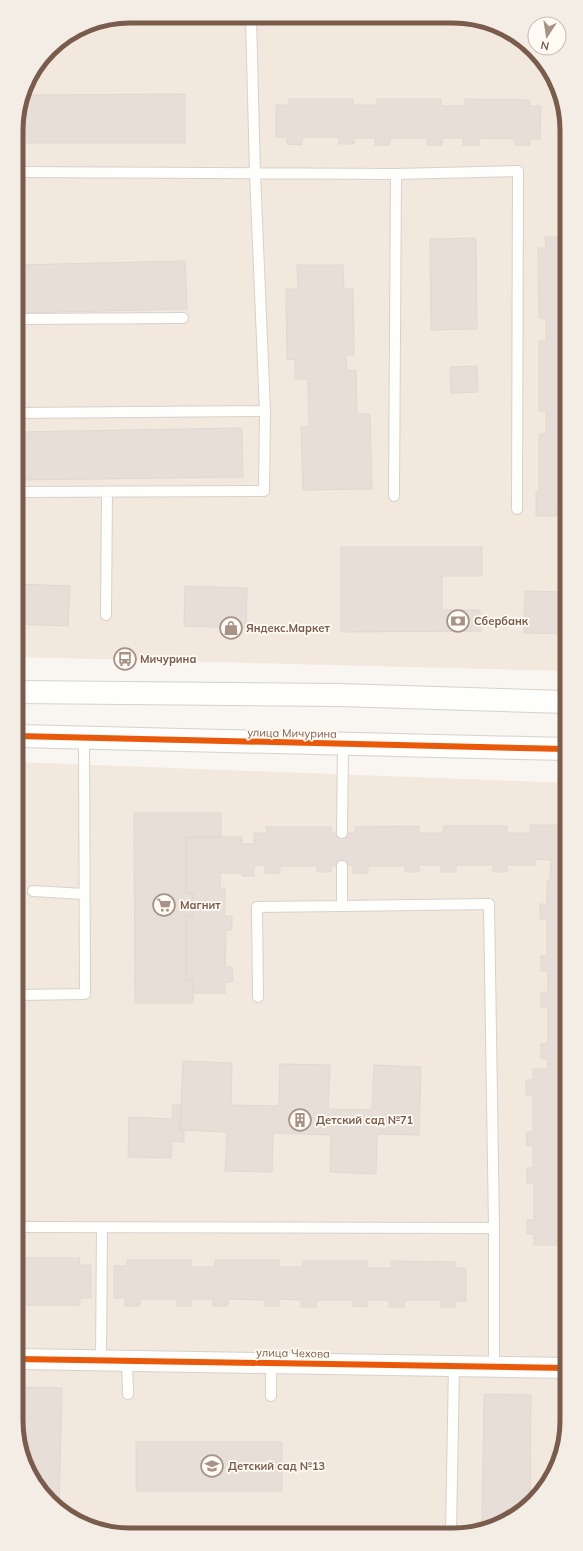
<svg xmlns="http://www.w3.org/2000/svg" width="583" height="1551" font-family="Mulish,sans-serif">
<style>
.residential{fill:#f2e8de}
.building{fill:#e6ded7;stroke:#e2d8d2}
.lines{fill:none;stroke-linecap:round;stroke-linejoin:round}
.service-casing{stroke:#d7d1cb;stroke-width:12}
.minor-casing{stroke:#d7d1cb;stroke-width:22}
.tertiary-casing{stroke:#d7d1cb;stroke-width:24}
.service{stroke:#fefefd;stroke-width:10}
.minor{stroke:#fefefd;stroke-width:20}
.tertiary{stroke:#fefefd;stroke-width:22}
.cycleway-casing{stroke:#fffaf3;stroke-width:8}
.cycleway{stroke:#e8590c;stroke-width:6}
.labels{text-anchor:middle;stroke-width:3.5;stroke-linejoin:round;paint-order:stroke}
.poi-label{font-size:11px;font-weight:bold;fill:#7a5c4d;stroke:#fffaf3;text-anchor:start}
.street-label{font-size:11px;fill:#7a5c4d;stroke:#fffaf3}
.rim{fill:none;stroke:#7a5c4d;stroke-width:5}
</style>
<rect width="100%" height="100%" fill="#f9f5f0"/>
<path class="residential" d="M 130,16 L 475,18 L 534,50 L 565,108 L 566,671 L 17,657 L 16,123 L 28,80 L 55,45 L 87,25 Z
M 17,762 L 566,783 L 567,1428 L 558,1464 L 539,1496 L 510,1520 L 475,1533 L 108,1533 L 50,1502 L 18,1443 Z"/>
<path class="building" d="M 185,94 L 185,143 L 16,143 L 16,123 L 24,95 Z
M 289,99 L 353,99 L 353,105 L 377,105 L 377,99 L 441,99 L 441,106 L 465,106 L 465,99 L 530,100 L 529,106 L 541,106 L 540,139 L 530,139 L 530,145 L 515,145 L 515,139 L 479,138 L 479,145 L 463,145 L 463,138 L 442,138 L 442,145 L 427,145 L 427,138 L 390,138 L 390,145 L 375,145 L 375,138 L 354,138 L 354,144 L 339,144 L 339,137 L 302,137 L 302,145 L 287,144 L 287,137 L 276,137 L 276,105 L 289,105 Z
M 545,237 L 565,237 L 565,508 L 557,508 L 557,516 L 536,516 L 536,492 L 539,492 L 539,434 L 546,434 L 546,411 L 539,411 L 539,341 L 546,341 L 546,318 L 539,318 L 538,248 L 546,248 Z
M 476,238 L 477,329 L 431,330 L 430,239 Z
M 185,261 L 187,309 L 17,313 L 16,265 Z
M 297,265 L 343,265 L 344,289 L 353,289 L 354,355 L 346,355 L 347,370 L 356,370 L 357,414 L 370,414 L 372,489 L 303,490 L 301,427 L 309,427 L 308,379 L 295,379 L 295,360 L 287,359 L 286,289 L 298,289 Z
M 477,366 L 478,392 L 451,393 L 450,367 Z
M 242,428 L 243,477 L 17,480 L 17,432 Z
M 341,547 L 482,547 L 482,576 L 442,576 L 442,610 L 480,610 L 481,631 L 341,632 Z
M 17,584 L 70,586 L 68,626 L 17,624 Z
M 185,586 L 247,588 L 246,628 L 184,626 Z
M 525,591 L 565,592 L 566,634 L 524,633 Z
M 134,813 L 221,813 L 221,837 L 186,837 L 186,893 L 193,893 L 193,916 L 186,916 L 186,980 L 193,980 L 193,1003 L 135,1003 Z
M 530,825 L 566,825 L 566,1245 L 534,1245 L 534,1234 L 527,1234 L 527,1220 L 534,1220 L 534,1183 L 527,1183 L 527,1168 L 533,1168 L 533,1146 L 527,1146 L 526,1132 L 533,1132 L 533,1095 L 526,1095 L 526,1080 L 533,1080 L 533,1069 L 548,1069 L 548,1059 L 541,1058 L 541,1044 L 548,1044 L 548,1007 L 541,1007 L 541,992 L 548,992 L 548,971 L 541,971 L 541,956 L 547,956 L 547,919 L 540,919 L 540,904 L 547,904 L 547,881 L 550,881 L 551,860 L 535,859 L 535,865 L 507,865 L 507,872 L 493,872 L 493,865 L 456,865 L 456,872 L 441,872 L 441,865 L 419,865 L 419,872 L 405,872 L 405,866 L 368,866 L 368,873 L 353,873 L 353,865 L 331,866 L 331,872 L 317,872 L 317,866 L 280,866 L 280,873 L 265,873 L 265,865 L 254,865 L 254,876 L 242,876 L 242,873 L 220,873 L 220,888 L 225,888 L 225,916 L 232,916 L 232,930 L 226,930 L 225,967 L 232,967 L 233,982 L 225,982 L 225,993 L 193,993 L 193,980 L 186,980 L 186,916 L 193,916 L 193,893 L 186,893 L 186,837 L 242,837 L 242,844 L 254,844 L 254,833 L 267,833 L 266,827 L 331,827 L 331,833 L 355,833 L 355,827 L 419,826 L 419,833 L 443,833 L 443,826 L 507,826 L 507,833 L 530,833 Z
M 183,1061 L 232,1063 L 231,1105 L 279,1106 L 280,1064 L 330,1065 L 328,1109 L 372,1110 L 374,1065 L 421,1067 L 419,1135 L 377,1134 L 376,1174 L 330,1172 L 331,1135 L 273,1133 L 272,1172 L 225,1171 L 227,1132 L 180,1130 Z
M 173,1104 L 181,1105 L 180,1130 L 184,1130 L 184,1142 L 172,1141 L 171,1158 L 128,1157 L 129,1117 L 172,1119 Z
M 566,1233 L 567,1316 L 565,1316 Z
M 18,1258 L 80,1258 L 79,1265 L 91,1265 L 91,1298 L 80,1298 L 80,1305 L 18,1305 Z
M 127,1260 L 191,1260 L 191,1267 L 215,1267 L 215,1260 L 279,1260 L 279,1267 L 303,1267 L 303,1261 L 367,1261 L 367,1268 L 391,1268 L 391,1261 L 455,1262 L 455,1268 L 466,1268 L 466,1301 L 456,1301 L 455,1307 L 441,1307 L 441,1300 L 404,1300 L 404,1307 L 389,1307 L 389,1300 L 367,1300 L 367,1307 L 353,1306 L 353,1300 L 316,1300 L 316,1307 L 301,1307 L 301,1300 L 279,1299 L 279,1306 L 265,1306 L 265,1300 L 228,1299 L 228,1306 L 213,1306 L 213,1299 L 191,1299 L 191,1306 L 177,1306 L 177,1299 L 140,1299 L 140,1306 L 125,1306 L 125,1298 L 114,1298 L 114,1266 L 127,1266 Z
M 18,1387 L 62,1388 L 59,1507 L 50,1502 L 18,1443 Z
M 484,1394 L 531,1395 L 530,1503 L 510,1520 L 482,1530 Z
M 136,1442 L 282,1442 L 282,1491 L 136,1491 Z"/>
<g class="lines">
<g class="service-casing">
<path id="service" d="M 16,172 L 396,174 L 518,171 L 517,509
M 17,319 L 183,318
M 17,413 L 265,411
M 17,492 L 264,491 L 265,411 L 255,173 L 251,17
M 394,496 L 396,174
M 106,615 L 107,492
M 342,833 L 343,744
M 342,866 L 342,906 L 489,904 L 494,1228 L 494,1367
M 33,891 L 84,894
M 18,995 L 85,994 L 84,739
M 258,997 L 257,907 L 342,906
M 18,1227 L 494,1228
M 101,1360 L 102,1228
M 127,1360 L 128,1394
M 271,1396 L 271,1363
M 451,1533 L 454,1366"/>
</g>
<g class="minor-casing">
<path id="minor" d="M 18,1359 L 567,1368"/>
</g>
<g class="tertiary-casing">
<path id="tertiary" d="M 17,692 L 339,695 L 566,702
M 17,736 L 566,749"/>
</g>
<use href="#service" class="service"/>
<use href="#minor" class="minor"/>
<use href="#tertiary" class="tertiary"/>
<g class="cycleway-casing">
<path id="cycleway" d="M 17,736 L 566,749
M 18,1359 L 567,1368"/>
</g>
<use href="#cycleway" class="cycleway"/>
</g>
<defs>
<g id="bank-ring" transform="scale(1.15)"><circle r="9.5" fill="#fffaf3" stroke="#a69286" stroke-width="1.5"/><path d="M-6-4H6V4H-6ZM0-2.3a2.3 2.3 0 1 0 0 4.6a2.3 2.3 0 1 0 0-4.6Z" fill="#a69286"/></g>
<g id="shop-ring" transform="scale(1.15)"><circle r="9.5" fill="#fffaf3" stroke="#a69286" stroke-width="1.5"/><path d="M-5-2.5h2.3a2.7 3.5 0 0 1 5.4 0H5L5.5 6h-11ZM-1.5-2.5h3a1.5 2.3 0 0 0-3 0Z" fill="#a69286"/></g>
<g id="bus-ring" transform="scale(1.15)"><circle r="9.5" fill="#fffaf3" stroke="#a69286" stroke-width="1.5"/><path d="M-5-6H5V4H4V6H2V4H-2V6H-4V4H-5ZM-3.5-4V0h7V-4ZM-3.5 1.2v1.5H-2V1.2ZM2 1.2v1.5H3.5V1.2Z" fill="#a69286"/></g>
<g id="supermarket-ring" transform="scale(1.15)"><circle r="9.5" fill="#fffaf3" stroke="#a69286" stroke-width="1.5"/><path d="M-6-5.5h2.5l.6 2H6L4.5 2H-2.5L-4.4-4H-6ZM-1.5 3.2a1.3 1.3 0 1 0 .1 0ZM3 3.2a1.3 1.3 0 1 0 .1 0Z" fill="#a69286"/></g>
<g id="building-ring" transform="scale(1.15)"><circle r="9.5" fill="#fffaf3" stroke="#a69286" stroke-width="1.5"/><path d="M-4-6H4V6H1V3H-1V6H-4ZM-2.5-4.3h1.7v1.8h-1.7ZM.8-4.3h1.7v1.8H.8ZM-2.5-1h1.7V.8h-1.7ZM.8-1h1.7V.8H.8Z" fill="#a69286"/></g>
<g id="school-ring" transform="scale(1.15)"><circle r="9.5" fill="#fffaf3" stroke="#a69286" stroke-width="1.5"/><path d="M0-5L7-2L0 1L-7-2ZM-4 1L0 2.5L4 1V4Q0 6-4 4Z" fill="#a69286"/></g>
</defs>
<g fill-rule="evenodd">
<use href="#bank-ring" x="458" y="621"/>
<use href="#shop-ring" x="231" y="628"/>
<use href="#bus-ring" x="125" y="659"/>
<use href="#supermarket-ring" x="164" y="905"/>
<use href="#building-ring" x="300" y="1120"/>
<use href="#school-ring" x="212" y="1466"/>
</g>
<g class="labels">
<g class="poi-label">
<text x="474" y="625">Сбербанк</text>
<text x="246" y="632">Яндекс.Маркет</text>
<text x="140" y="663">Мичурина</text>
<text x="180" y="909">Магнит</text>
<text x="316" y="1124">Детский сад №71</text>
<text x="228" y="1470">Детский сад №13</text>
</g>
<g class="street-label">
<text transform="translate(292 733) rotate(1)" y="4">улица Мичурина</text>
<text transform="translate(293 1353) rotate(1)" y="4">улица Чехова</text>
</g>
</g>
<path d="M0 0H583V1551H0ZM130 23H453A107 107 0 0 1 560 130V1421A107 107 0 0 1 453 1528H130A107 107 0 0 1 23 1421V130A107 107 0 0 1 130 23Z" fill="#f4ede6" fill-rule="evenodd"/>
<path class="rim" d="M130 23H453A107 107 0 0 1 560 130V1421A107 107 0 0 1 453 1528H130A107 107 0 0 1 23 1421V130A107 107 0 0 1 130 23Z"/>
<g transform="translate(547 36) rotate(192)"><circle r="19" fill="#fffaf3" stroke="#cabbb1"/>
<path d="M0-3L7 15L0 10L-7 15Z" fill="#a69286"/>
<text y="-6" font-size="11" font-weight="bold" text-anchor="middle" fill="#7a5c4d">N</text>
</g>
</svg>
